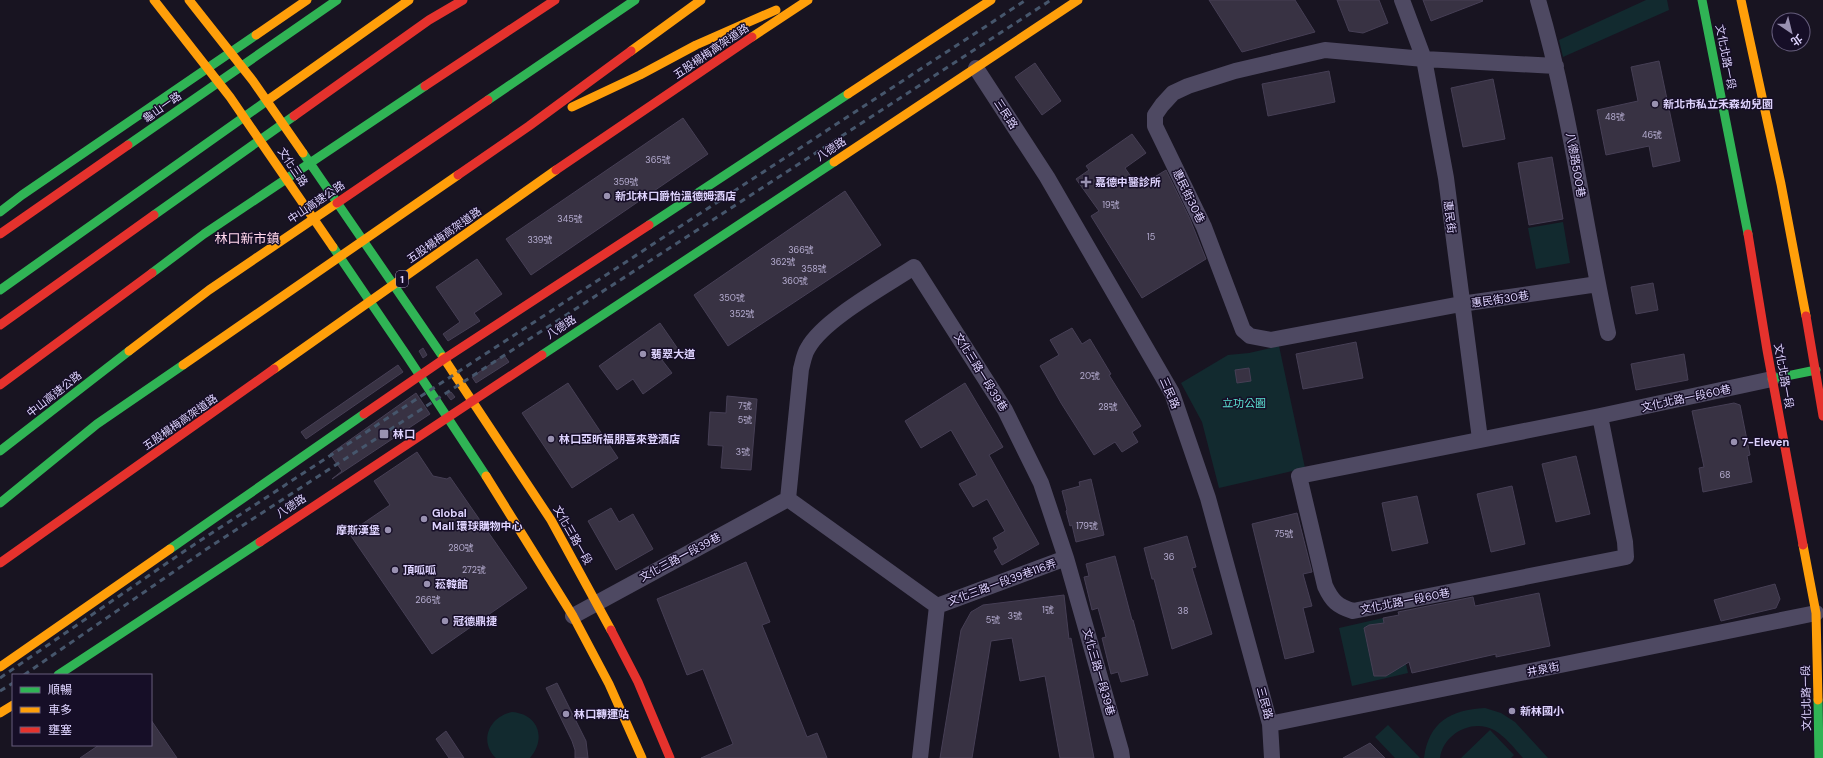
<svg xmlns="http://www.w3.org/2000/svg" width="1823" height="758" font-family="'DM Sans','Noto Sans TC',sans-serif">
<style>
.green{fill:#122a2f}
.building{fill:#383243;stroke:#463f55}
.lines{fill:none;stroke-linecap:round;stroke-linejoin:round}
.street{stroke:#4e4962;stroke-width:16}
.fast{stroke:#30b455;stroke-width:9}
.slow{stroke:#ff9f0a;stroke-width:9}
.jam{stroke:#e5322d;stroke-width:9}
.rail{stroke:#46566c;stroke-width:3;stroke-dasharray:6 5;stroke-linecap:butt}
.poi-dot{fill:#9991b1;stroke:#160e27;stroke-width:1.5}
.labels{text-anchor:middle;stroke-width:3;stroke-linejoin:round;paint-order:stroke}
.number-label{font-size:9px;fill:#b5acd0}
.shield{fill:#160e27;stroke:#a399be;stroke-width:1}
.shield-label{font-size:10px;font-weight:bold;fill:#dfd4ff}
.street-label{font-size:11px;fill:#dfd4ff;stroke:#160e27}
.poi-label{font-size:11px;font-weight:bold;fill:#dfd4ff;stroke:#160e27;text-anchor:start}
.park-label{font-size:11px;fill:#5ce3d4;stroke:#160e27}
.quarter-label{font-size:13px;fill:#ffd6ea;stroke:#160e27}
</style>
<rect width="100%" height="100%" fill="#181421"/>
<path class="green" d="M 1646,0 L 1667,0 L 1669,10 L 1563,57 L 1559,40 Z
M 1563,222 L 1570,263 L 1536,269 L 1528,228 Z
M 1279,346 L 1305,468 L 1219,488 L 1202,422 L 1181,383 L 1228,355 L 1249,353 Z
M 1383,618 L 1385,628 L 1400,638 L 1408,673 L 1352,686 L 1339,628 Z
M 1485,708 L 1501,713 L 1515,722 L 1548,758 L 1523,758 C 1514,748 1506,737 1494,730 C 1472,718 1443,734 1440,758 L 1424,758 C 1429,722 1450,710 1485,708 Z
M 512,712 C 538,714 547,738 530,758 L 496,758 C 478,741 490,716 512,712 Z
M 1388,725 L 1420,758 L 1395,758 L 1375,737 Z
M 1490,730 L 1514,755 L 1511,758 L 1461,758 Z"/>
<path class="building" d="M 1209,0 L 1295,0 L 1315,32 L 1242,52 Z
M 1337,0 L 1379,0 L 1388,23 L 1363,33 L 1349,31 Z
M 1423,0 L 1482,0 L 1483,1 L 1431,21 Z
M 1659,61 L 1680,161 L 1653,167 L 1649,146 L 1606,155 L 1597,110 L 1638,101 L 1631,67 Z
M 1035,63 L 1061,101 L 1042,115 L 1015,77 Z
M 1329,71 L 1335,102 L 1268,116 L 1262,84 Z
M 1493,79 L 1505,139 L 1463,147 L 1451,88 Z
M 683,118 L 708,154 L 531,275 L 506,239 Z
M 1132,134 L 1146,153 L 1125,168 L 1138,187 L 1166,170 L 1190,219 L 1206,259 L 1142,298 L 1091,216 L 1099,211 L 1076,179 L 1089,170 L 1086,166 Z
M 1552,157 L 1563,219 L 1529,225 L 1518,163 Z
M 845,191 L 881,245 L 728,346 L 694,295 Z
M 477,259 L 502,294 L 474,313 L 480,321 L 448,341 L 443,334 L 460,322 L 436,287 Z
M 1653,283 L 1658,310 L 1636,314 L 1631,287 Z
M 660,323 L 678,349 L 662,360 L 672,373 L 643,394 L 633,379 L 617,390 L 599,366 Z
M 1072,328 L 1082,344 L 1090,339 L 1111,374 L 1109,375 L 1141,426 L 1132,432 L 1138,442 L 1122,452 L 1115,442 L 1094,455 L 1061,403 L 1040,366 L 1059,355 L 1050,340 Z
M 1356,342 L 1363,378 L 1303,389 L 1296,354 Z
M 423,348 L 427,355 L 423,358 L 419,351 Z
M 1684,354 L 1688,380 L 1636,390 L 1631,364 Z
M 504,355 L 509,362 L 476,383 L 472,377 Z
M 398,365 L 403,372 L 306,439 L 301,432 Z
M 1249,368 L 1251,381 L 1237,383 L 1235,370 Z
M 568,383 L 618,458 L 572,488 L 522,413 Z
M 965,383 L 1003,447 L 989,455 L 1039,544 L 1002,565 L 994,551 L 998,548 L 993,538 L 1005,531 L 987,499 L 973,507 L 959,484 L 977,475 L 951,430 L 921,448 L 905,421 Z
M 451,392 L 455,397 L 451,400 L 447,395 Z
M 416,393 L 430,414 L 332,479 L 342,471 L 330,454 Z
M 727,396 L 757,399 L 751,470 L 721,468 L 723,446 L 708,445 L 710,412 L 726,413 Z
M 1734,403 L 1740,405 L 1750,455 L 1747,456 L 1752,482 L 1703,492 L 1699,468 L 1704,467 L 1692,411 Z
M 417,452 L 433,476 L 447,479 L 450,477 L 527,588 L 432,654 L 349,533 L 390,505 L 374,481 Z
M 1576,456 L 1590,514 L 1556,522 L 1542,464 Z
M 1091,479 L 1104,535 L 1076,542 L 1072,525 L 1070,526 L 1066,511 L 1067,510 L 1062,491 L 1080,486 L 1079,482 Z
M 1512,486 L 1525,544 L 1491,552 L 1477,494 Z
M 1417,496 L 1428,543 L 1392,551 L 1382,503 Z
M 611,508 L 619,522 L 633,514 L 653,549 L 616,570 L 588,521 Z
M 1297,513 L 1312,572 L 1303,574 L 1312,606 L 1303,608 L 1314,652 L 1285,659 L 1252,524 Z
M 1187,536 L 1196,567 L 1192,568 L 1212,634 L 1172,649 L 1154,579 L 1152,579 L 1144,548 Z
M 1115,556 L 1132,620 L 1133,620 L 1148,675 L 1121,682 L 1118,672 L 1111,674 L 1102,638 L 1106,637 L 1098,608 L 1092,610 L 1084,577 L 1089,576 L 1086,564 Z
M 746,562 L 770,622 L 762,625 L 807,737 L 817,733 L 827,758 L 701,758 L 733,744 L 703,669 L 687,675 L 657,599 Z
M 1775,584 L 1780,599 L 1776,608 L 1721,621 L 1714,600 Z
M 1539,593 L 1550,646 L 1496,657 L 1496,654 L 1412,673 L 1409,662 L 1386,676 L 1374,676 L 1364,628 L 1369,625 L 1384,623 L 1383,618 L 1399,615 L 1398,612 L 1473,597 L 1475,606 Z
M 1064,595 L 1069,639 L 1071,638 L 1094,758 L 1060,758 L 1045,676 L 1020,681 L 1012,638 L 991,641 L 972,758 L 940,758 L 961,630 L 971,612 L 983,605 Z
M 557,683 L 586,741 L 588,758 L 575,758 L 575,750 L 572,741 L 546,688 Z
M 151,720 L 177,758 L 80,758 L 99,745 L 151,745 Z
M 446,731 L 464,758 L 449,758 L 436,739 Z
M 1370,743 L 1385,758 L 1343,758 Z"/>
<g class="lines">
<path class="street" d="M 1402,0 L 1424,59 L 1446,178 L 1480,439
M 1538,0 C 1570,109 1584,222 1608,333
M 1556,66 L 1424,59 L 1325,50 L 1235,71 L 1188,86 L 1173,93 L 1162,105 L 1155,115 L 1155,126 L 1204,227 L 1243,330 L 1250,336 L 1271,340 L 1461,304 L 1598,284
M 976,68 L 1047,177 L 1172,393 L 1208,498 L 1270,724 L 1272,758
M 1600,416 L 1625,542 L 1626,557 L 1353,611 C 1337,606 1332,601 1325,586 L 1299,476 L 1600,416 L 1772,379
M 937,606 L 1066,558
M 573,616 L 788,499
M 1270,724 L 1816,613
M 920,758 L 937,606 L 788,499 L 801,369 C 803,362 804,354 808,348 C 823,320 885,286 914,267 L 1005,410 L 1041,483 L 1066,558 L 1121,751 L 1122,758"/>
<path class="fast" d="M 1702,0 L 1748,234
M 488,100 L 635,0
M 128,145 L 337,0
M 303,153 L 443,357
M 0,212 L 22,195 L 256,35
M 154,215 L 294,116
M 649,225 L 848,94
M 333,247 L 405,353 L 486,476
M 152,273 L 204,234 L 425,86
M 0,290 L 268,100
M 542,355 L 834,162
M 1772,379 L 1816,370
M 0,451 L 129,351
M 0,503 L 97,424 L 183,365
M 170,549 L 364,414
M 58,675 L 260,542
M 1818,700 L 1819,758"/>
<path class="slow" d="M 154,0 L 230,97 L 333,247
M 189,0 L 253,81 L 303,153
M 1741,0 L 1781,184 L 1806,316
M 256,35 L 307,0
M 752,37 L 808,0
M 631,51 L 701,0
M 848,94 L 991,0
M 268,100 L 409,0
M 572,107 L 640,75 L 696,45 L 776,10
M 834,162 L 1078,0
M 129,351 L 209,290 L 337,203
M 443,357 L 551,520 L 611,630
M 183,365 L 458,175
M 274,369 L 556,170
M 486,476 L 573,616 L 609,684 L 642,758
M 1803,545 L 1816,613 L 1818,700
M 0,667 L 170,549
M 0,713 L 13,705"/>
<path class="jam" d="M 425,86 L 555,0
M 294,116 L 429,20 L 463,0
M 556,170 L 752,37
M 458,175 L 529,126 L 631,51
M 337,203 L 488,100
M 0,234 L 128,145
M 1748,234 L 1767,350 L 1803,545
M 1806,316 L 1823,416
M 0,325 L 154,215
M 0,385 L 152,273
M 364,414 L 444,359 L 649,225
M 260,542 L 542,355
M 0,563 L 274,369
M 611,630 L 638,682 L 670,758"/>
<path class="rail" d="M 24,675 L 211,546 L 1051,0
M 0,678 L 186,550 L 1026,0
M 0,691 L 13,683"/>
</g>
<g class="poi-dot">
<circle cx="1655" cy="104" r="4"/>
<path d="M1084 176h4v4h4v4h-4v4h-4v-4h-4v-4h4z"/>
<circle cx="607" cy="196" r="4"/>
<circle cx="643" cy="354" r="4"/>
<rect x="379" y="429" width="10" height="10" rx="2"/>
<circle cx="551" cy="439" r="4"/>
<circle cx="1734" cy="442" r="4"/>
<circle cx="424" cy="519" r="4"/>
<circle cx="388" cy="530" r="4"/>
<circle cx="395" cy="570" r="4"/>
<circle cx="427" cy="584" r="4"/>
<circle cx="445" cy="621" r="4"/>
<circle cx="1512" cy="711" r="4"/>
<circle cx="566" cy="714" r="4"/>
</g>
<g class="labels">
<g class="number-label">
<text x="1615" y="120">48號</text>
<text x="1652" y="138">46號</text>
<text x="658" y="163">365號</text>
<text x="626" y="185">359號</text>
<text x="1111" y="208">19號</text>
<text x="570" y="222">345號</text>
<text x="1151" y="240">15</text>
<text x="540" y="243">339號</text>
<text x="801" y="253">366號</text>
<text x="783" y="265">362號</text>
<text x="814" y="272">358號</text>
<text x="795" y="284">360號</text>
<text x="732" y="301">350號</text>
<text x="742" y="317">352號</text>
<text x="1090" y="379">20號</text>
<text x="745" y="409">7號</text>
<text x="1108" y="410">28號</text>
<text x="745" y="423">5號</text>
<text x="743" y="455">3號</text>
<text x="1725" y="478">68</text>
<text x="1087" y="529">179號</text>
<text x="1284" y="537">75號</text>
<text x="461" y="551">280號</text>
<text x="1169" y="560">36</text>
<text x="474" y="573">272號</text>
<text x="428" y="603">266號</text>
<text x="1048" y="613">1號</text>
<text x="1183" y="614">38</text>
<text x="1015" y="619">3號</text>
<text x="993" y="623">5號</text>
</g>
<rect class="shield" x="396" y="271" width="12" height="16" rx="3"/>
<g class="shield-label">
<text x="402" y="283">1</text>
</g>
<g class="street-label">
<text transform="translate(711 51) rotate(-34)" y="4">五股楊梅高架道路</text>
<text transform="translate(1726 57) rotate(79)" y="4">文化北路一段</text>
<text transform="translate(162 107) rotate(-35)" y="4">龜山一路</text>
<text transform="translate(1006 114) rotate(57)" y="4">三民路</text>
<text transform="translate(831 149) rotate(-33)" y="4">八德路</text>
<text transform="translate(1576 165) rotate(80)" y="4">八德路500巷</text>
<text transform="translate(293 167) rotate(56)" y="4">文化三路</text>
<text transform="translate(1189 196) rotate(64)" y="4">惠民街30巷</text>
<text transform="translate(316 202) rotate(-34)" y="4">中山高速公路</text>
<text transform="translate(1450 217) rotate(83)" y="4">惠民街</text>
<text transform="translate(444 235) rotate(-35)" y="4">五股楊梅高架道路</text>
<text transform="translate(1500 299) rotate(-8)" y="4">惠民街30巷</text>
<text transform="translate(561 327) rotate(-33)" y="4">八德路</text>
<text transform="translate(981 372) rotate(58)" y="4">文化三路一段39巷</text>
<text transform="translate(1784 376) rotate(80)" y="4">文化北路一段</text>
<text transform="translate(1170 393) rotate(66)" y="4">三民路</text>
<text transform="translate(54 394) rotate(-38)" y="4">中山高速公路</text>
<text transform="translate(1686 398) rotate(-12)" y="4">文化北路一段60巷</text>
<text transform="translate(180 422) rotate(-35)" y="4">五股楊梅高架道路</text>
<text transform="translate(291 506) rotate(-33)" y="4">八德路</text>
<text transform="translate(573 535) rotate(60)" y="4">文化三路一段</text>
<text transform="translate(680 557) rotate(-28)" y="4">文化三路一段39巷</text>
<text transform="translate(1002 582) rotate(-20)" y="4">文化三路一段39巷116弄</text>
<text transform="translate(1405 601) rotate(-11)" y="4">文化北路一段60巷</text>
<text transform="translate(1543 669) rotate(-11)" y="4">井泉街</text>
<text transform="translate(1099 672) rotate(74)" y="4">文化三路一段39巷</text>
<text transform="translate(1806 698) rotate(-91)" y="4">文化北路一段</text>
<text transform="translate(1265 703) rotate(75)" y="4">三民路</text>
</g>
<g class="poi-label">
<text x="1663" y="108">新北市私立禾森幼兒園</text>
<text x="1095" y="186">嘉德中醫診所</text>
<text x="615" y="200">新北林口爵怡溫德姆酒店</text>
<text x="651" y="358">翡翠大道</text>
<text x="393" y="438">林口</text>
<text x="559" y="443">林口亞昕福朋喜來登酒店</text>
<text x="1742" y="446">7-Eleven</text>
<text x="432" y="517">Global<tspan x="432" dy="13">Mall 環球購物中心</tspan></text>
<text x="380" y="534" text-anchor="end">摩斯漢堡</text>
<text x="403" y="574">頂呱呱</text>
<text x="435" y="588">菘韓館</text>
<text x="453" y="625">冠德鼎捷</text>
<text x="1520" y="715">新林國小</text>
<text x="574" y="718">林口轉運站</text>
</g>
<g class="park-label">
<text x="1244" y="407">立功公園</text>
</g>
<g class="quarter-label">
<text x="247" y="243">林口新市鎮</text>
</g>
</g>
<rect x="12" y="674" width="140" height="72" fill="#160e27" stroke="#665d7d"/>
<rect x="20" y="687" width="20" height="6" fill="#30b455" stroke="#665d7d"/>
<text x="48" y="694" font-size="12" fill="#dfd4ff">順暢</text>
<rect x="20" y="707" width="20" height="6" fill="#ff9f0a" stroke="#665d7d"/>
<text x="48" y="714" font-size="12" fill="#dfd4ff">車多</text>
<rect x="20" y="727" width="20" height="6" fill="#e5322d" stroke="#665d7d"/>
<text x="48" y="734" font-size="12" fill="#dfd4ff">壅塞</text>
<g transform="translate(1791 32) rotate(145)"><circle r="19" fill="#160e27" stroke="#665d7d"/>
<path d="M0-3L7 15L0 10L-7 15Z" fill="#9991b1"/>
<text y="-6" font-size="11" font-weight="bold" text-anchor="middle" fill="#dfd4ff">北</text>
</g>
</svg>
